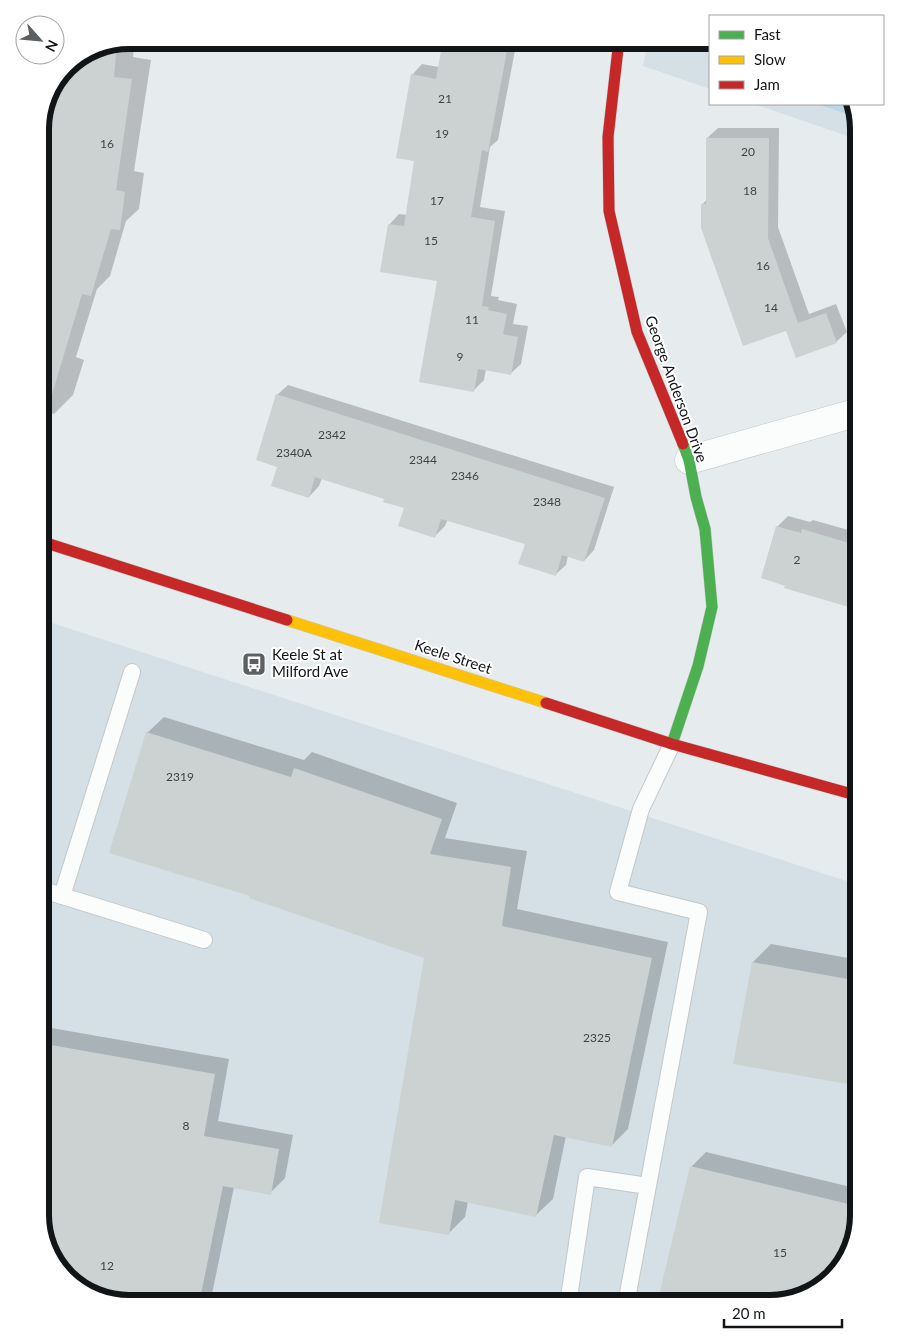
<svg xmlns="http://www.w3.org/2000/svg" width="899" height="1344" font-family="Lato,sans-serif">
<style>
.built{fill:#d4e0e5}
.green{fill:#b8d6e3}
.shadow{fill:#0003}
.building{fill:#ccd1d2}
.lines{fill:none;stroke-linecap:round;stroke-linejoin:round}
.lane-casing{stroke:#c3c7c8;stroke-width:18}
.street-casing{stroke:#c3c7c8;stroke-width:29}
.fast-casing{stroke:#c3c7c8;stroke-width:12}
.slow-casing{stroke:#c3c7c8;stroke-width:12}
.jam-casing{stroke:#c3c7c8;stroke-width:12}
.lane{stroke:#fbfcfc;stroke-width:16}
.street{stroke:#fbfcfc;stroke-width:28}
.fast{stroke:#4caf50;stroke-width:11}
.slow{stroke:#ffc107;stroke-width:11}
.jam{stroke:#c62828;stroke-width:11}
.labels{text-anchor:middle;stroke-width:4;stroke-linejoin:round;paint-order:stroke}
.number-label{font-size:12px;fill:#404446}
.street-label{font-size:15px;fill:#121517;stroke:#fff}
.poi-label{font-size:15px;fill:#121517;stroke:#fff;text-anchor:start}
.rim{fill:none;stroke:#121517;stroke-width:6}
</style>
<rect width="100%" height="100%" fill="#e6ecee"/>
<path class="built" d="M 648,40 L 710,40 L 710,89 L 643,66 Z
M 754,104 L 852,104 L 859,129 L 859,140 Z
M 40,619 L 859,885 L 859,1215 L 847,1260 L 814,1292 L 770,1304 L 123,1304 L 80,1289 L 52,1259 L 40,1215 Z"/>
<path class="green" d="M 817,104 L 852,104 L 856,117 Z"/>
<path class="shadow" d="M 129,40 L 135,40 L 133,57 L 151,60 L 134,171 L 144,173 L 139,209 L 126,221 L 110,276 L 97,289 L 76,357 L 84,360 L 73,395 L 54,414 L 40,410 L 40,213 L 58,83 L 66,66 L 95,47 Z
M 444,40 L 517,40 L 498,140 L 490,147 L 480,207 L 505,211 L 491,296 L 499,297 L 498,300 L 517,304 L 513,324 L 528,326 L 521,364 L 510,374 L 486,369 L 484,380 L 474,390 L 438,280 L 389,225 L 399,214 L 407,215 L 416,160 L 412,75 L 422,64 L 439,67 Z
M 718,128 L 779,128 L 778,227 L 809,314 L 836,304 L 847,332 L 836,342 L 787,329 L 702,205 L 707,199 L 707,138 Z
M 288,385 L 614,487 L 594,550 L 584,561 L 568,556 L 566,565 L 555,575 L 527,543 L 448,519 L 445,526 L 435,536 L 405,508 L 385,498 L 322,478 L 319,486 L 309,497 L 279,466 L 277,395 Z
M 788,516 L 810,522 L 813,520 L 859,533 L 859,608 L 786,585 L 777,527 Z
M 164,717 L 304,760 L 312,752 L 457,803 L 445,838 L 527,851 L 517,909 L 668,942 L 628,1129 L 611,1146 L 566,1136 L 553,1199 L 536,1215 L 468,1201 L 465,1217 L 448,1234 L 426,957 L 147,733 Z
M 771,944 L 859,960 L 859,1085 L 753,962 Z
M 40,1026 L 229,1059 L 218,1121 L 293,1135 L 285,1178 L 270,1193 L 234,1187 L 210,1304 L 123,1304 L 80,1289 L 52,1259 L 40,1215 Z
M 706,1152 L 859,1189 L 859,1215 L 847,1260 L 814,1292 L 770,1304 L 658,1304 L 691,1167 Z"/>
<path class="building" d="M 443,40 L 509,40 L 488,152 L 482,150 L 471,217 L 495,221 L 482,306 L 489,307 L 488,310 L 507,314 L 503,334 L 518,337 L 511,375 L 478,369 L 474,392 L 419,382 L 437,281 L 380,272 L 388,224 L 404,226 L 414,161 L 396,158 L 411,74 L 436,79 Z
M 117,42 L 114,77 L 132,79 L 116,190 L 125,192 L 120,230 L 111,229 L 91,296 L 82,294 L 48,408 L 40,406 L 40,206 L 57,86 L 66,66 L 95,47 Z
M 706,138 L 769,138 L 768,238 L 798,323 L 826,313 L 837,343 L 796,358 L 786,331 L 743,346 L 701,228 L 701,204 L 706,204 Z
M 276,394 L 605,498 L 584,562 L 562,555 L 556,576 L 518,564 L 525,544 L 441,519 L 435,538 L 398,526 L 404,508 L 383,502 L 384,499 L 315,477 L 309,498 L 271,486 L 277,467 L 256,460 Z
M 776,526 L 801,533 L 802,529 L 859,546 L 859,610 L 784,588 L 785,586 L 761,578 Z
M 146,732 L 291,777 L 294,768 L 442,819 L 430,854 L 511,867 L 502,926 L 652,958 L 612,1147 L 554,1135 L 536,1217 L 455,1200 L 449,1235 L 379,1223 L 424,958 L 249,898 L 250,896 L 109,853 Z
M 752,962 L 859,981 L 859,1086 L 733,1064 Z
M 40,1043 L 215,1074 L 204,1136 L 279,1149 L 271,1195 L 223,1186 L 199,1304 L 123,1304 L 80,1289 L 52,1259 L 40,1215 Z
M 690,1166 L 857,1206 L 844,1263 L 814,1292 L 770,1304 L 657,1304 Z"/>
<g class="lines">
<g class="lane-casing">
<path id="lane" d="M 40,889 L 204,940
M 62,896 L 132,672
M 568,1304 L 587,1177 L 648,1186
M 626,1304 L 699,912 L 618,892 L 641,809 L 672,744"/>
</g>
<g class="street-casing">
<path id="street" d="M 689,460 L 859,412"/>
</g>
<g class="fast-casing">
<path id="fast" d="M 672,744 L 698,666 L 712,607 L 705,529 L 696,497 L 689,460 L 683,444"/>
</g>
<g class="slow-casing">
<path id="slow" d="M 287,620 L 546,703"/>
</g>
<g class="jam-casing">
<path id="jam" d="M 619,40 L 608,137 L 609,211 L 637,332 L 683,444
M 40,541 L 287,620
M 546,703 L 672,744 L 859,796"/>
</g>
<use href="#lane" class="lane"/>
<use href="#street" class="street"/>
<use href="#fast" class="fast"/>
<use href="#slow" class="slow"/>
<use href="#jam" class="jam"/>
</g>
<defs>
<g id="bus-square" transform="scale(1.25)"><rect x="-9" y="-9" width="18" height="18" rx="4" fill="#5c6062" stroke="#fff"/><path d="M-5-6H5V4H4V6H2V4H-2V6H-4V4H-5ZM-3.5-4V0h7V-4ZM-3.5 1.2v1.5H-2V1.2ZM2 1.2v1.5H3.5V1.2Z" fill="#fff"/></g>
</defs>
<g fill-rule="evenodd">
<use href="#bus-square" x="254" y="664"/>
</g>
<g class="labels">
<g class="number-label">
<text x="445" y="103">21</text>
<text x="442" y="138">19</text>
<text x="107" y="148">16</text>
<text x="748" y="156">20</text>
<text x="750" y="195">18</text>
<text x="437" y="205">17</text>
<text x="431" y="245">15</text>
<text x="763" y="270">16</text>
<text x="771" y="312">14</text>
<text x="472" y="324">11</text>
<text x="460" y="361">9</text>
<text x="332" y="439">2342</text>
<text x="294" y="457">2340A</text>
<text x="423" y="464">2344</text>
<text x="465" y="480">2346</text>
<text x="547" y="506">2348</text>
<text x="797" y="564">2</text>
<text x="180" y="781">2319</text>
<text x="597" y="1042">2325</text>
<text x="186" y="1130">8</text>
<text x="780" y="1257">15</text>
<text x="107" y="1270">12</text>
</g>
<g class="street-label">
<text transform="translate(676 389) rotate(70)" y="5">George Anderson Drive</text>
<text transform="translate(453 657) rotate(18)" y="5">Keele Street</text>
</g>
<g class="poi-label">
<text x="272" y="660">Keele St at<tspan x="272" dy="17">Milford Ave</tspan></text>
</g>
</g>
<path d="M0 0H899V1344H0ZM129 49H770A80 80 0 0 1 850 129V1215A80 80 0 0 1 770 1295H129A80 80 0 0 1 49 1215V129A80 80 0 0 1 129 49Z" fill="#fff" fill-rule="evenodd"/>
<path class="rim" d="M129 49H770A80 80 0 0 1 850 129V1215A80 80 0 0 1 770 1295H129A80 80 0 0 1 49 1215V129A80 80 0 0 1 129 49Z"/>
<rect x="709" y="15" width="175" height="90" fill="#ffffff" stroke="#a0a1a2"/>
<rect x="719" y="31" width="25" height="8" fill="#4caf50" stroke="#a0a1a2"/>
<text x="754" y="40" font-size="15" fill="#121517">Fast</text>
<rect x="719" y="56" width="25" height="8" fill="#ffc107" stroke="#a0a1a2"/>
<text x="754" y="65" font-size="15" fill="#121517">Slow</text>
<rect x="719" y="81" width="25" height="8" fill="#c62828" stroke="#a0a1a2"/>
<text x="754" y="90" font-size="15" fill="#121517">Jam</text>
<g transform="translate(40 40) rotate(117)"><circle r="24" fill="#ffffff" stroke="#a0a1a2"/>
<path d="M0-4L9 19L0 12L-9 19Z" fill="#5c6062"/>
<text y="-8" font-size="14" font-weight="bold" text-anchor="middle" fill="#121517">N</text>
</g>
<path d="M724 1319v8h118v-8" fill="none" stroke="#121517" stroke-width="2.5"/>
<text x="732" y="1319" font-size="15" fill="#121517" stroke="#ffffff" stroke-width="4" paint-order="stroke">20 m</text>
</svg>
